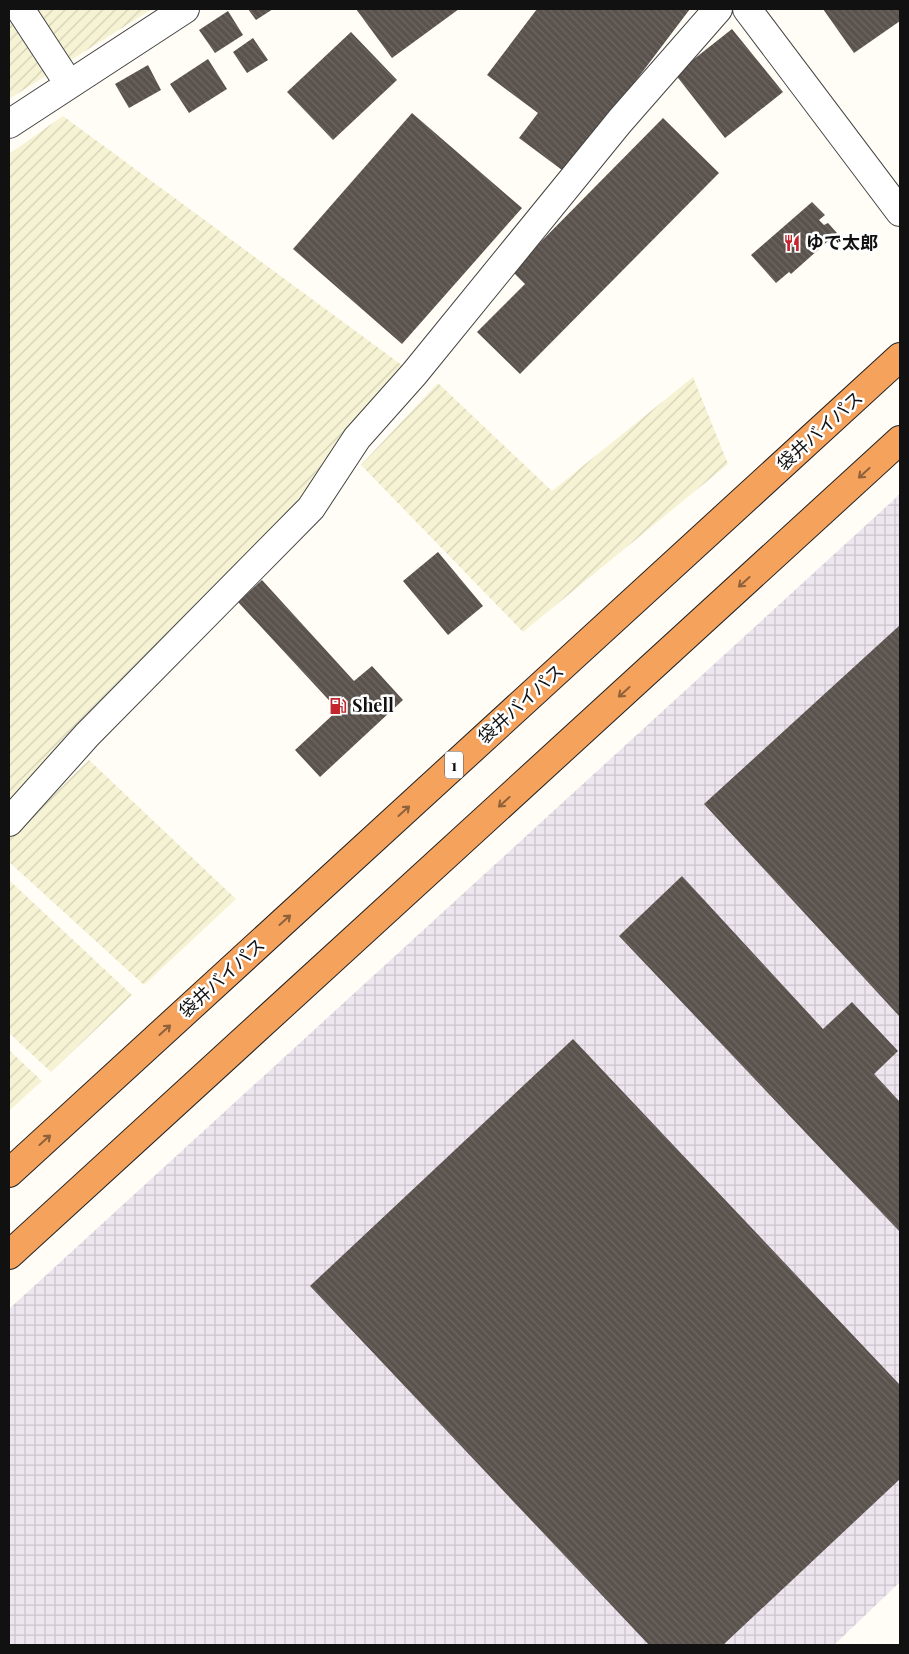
<svg xmlns="http://www.w3.org/2000/svg" width="909" height="1654" font-family="'Playfair Display','Noto Sans JP',serif">
<style>
.industrial{fill:url(#industrial-grid)}
.farmland{fill:url(#farmland-furrows)}
.building{fill:url(#building-back-hatch)}
.lines{fill:none;stroke-linecap:round;stroke-linejoin:round}
.minor-casing{stroke:#444;stroke-width:30}
.highway-casing{stroke:#222;stroke-width:30}
.minor{stroke:#fff;stroke-width:28}
.highway{stroke:#f5a25d;stroke-width:28}
.oneway{stroke:#8e613b}
.labels{text-anchor:middle;stroke-width:5;stroke-linejoin:round;paint-order:stroke}
.shield{fill:#fff;stroke:#585858;stroke-width:1}
.shield-label{font-size:16px;font-weight:bold;fill:#111}
.poi-label{font-size:18px;font-weight:bold;fill:#111;stroke:#fff;text-anchor:start}
.street-label{font-size:18px;fill:#111;stroke:#fff}
</style>
<defs>
<pattern id="industrial-grid" width="8" height="8" patternUnits="userSpaceOnUse" patternTransform="scale(1.25)"><rect width="8" height="8" fill="#eee6ef"/><path d="M0 4h8M4 0v8" fill="none" stroke="#cbc4cc"/></pattern>
<pattern id="farmland-furrows" width="10" height="10" patternUnits="userSpaceOnUse" patternTransform="scale(1.25)"><rect width="10" height="10" fill="#f6f3d4"/><path d="M-1 1l2-2M0 10L10 0M9 11l2-2" fill="none" stroke="#d2cfb5"/></pattern>
<pattern id="building-back-hatch" width="6" height="6" patternUnits="userSpaceOnUse" patternTransform="scale(1.25)"><rect width="6" height="6" fill="#5a524d"/><path d="M-1 5l2 2M0 0l6 6M5-1l2 2" fill="none" stroke="#6d6662"/></pattern>
</defs>
<rect width="100%" height="100%" fill="#fffdf5"/>
<path class="industrial" d="M 900,494 L 900,1582 L 834,1645 L 9,1645 L 9,1309 Z"/>
<path class="farmland" d="M 9,9 L 152,9 L 9,99 Z
M 63,116 L 414,374 L 9,826 L 9,154 Z
M 693,377 L 728,464 L 523,632 L 361,465 L 438,383 L 552,491 Z
M 89,760 L 236,899 L 144,985 L 9,862 L 9,838 Z
M 9,880 L 132,995 L 51,1072 L 9,1033 Z
M 9,1050 L 42,1081 L 9,1111 Z"/>
<path class="building" d="M 248,9 L 273,9 L 256,20 Z
M 356,9 L 459,9 L 392,58 Z
M 537,9 L 690,9 L 566,173 L 519,138 L 538,113 L 487,75 Z
M 823,9 L 900,9 L 900,21 L 854,53 Z
M 228,11 L 243,35 L 215,53 L 199,30 Z
M 732,29 L 783,92 L 725,138 L 675,74 Z
M 351,32 L 397,80 L 333,140 L 287,92 Z
M 253,38 L 268,60 L 247,73 L 233,52 Z
M 208,59 L 227,89 L 189,113 L 170,84 Z
M 148,65 L 161,90 L 129,108 L 115,84 Z
M 412,113 L 522,208 L 402,344 L 293,249 Z
M 663,118 L 719,173 L 520,374 L 477,332 L 525,284 L 512,271 Z
M 812,202 L 825,215 L 819,220 L 824,225 L 828,223 L 837,233 L 791,274 L 789,272 L 776,283 L 751,255 Z
M 438,552 L 483,606 L 448,635 L 403,581 Z
M 262,580 L 354,681 L 372,666 L 403,700 L 320,777 L 295,750 L 338,710 L 238,602 Z
M 900,625 L 900,1017 L 704,804 Z
M 682,876 L 823,1029 L 852,1002 L 898,1051 L 874,1074 L 900,1102 L 900,1232 L 619,936 Z
M 573,1039 L 900,1385 L 900,1479 L 723,1645 L 649,1645 L 310,1286 Z"/>
<g class="lines">
<g class="minor-casing">
<path id="minor" d="M 20,9 L 69,84
M 747,9 L 900,212
M 9,124 L 185,9
M 9,822 L 87,735 L 311,508 L 357,438 L 414,374 L 620,121 L 718,9"/>
</g>
<g class="highway-casing">
<path id="highway" d="M 9,1173 L 900,357
M 9,1255 L 900,440"/>
</g>
<use href="#minor" class="minor"/>
<use href="#highway" class="highway"/>
</g>
<defs><path id="oneway-shaft" d="M-6 0H5M1.5-3L5.5 0L1.5 3" fill="none" stroke-width="1.6" stroke-linecap="round" stroke-linejoin="round" transform="scale(1.25)"/></defs>
<g class="oneway">
<use href="#oneway-shaft" transform="translate(864 473) rotate(138)"/>
<use href="#oneway-shaft" transform="translate(744 582) rotate(138)"/>
<use href="#oneway-shaft" transform="translate(624 692) rotate(138)"/>
<use href="#oneway-shaft" transform="translate(504 802) rotate(138)"/>
<use href="#oneway-shaft" transform="translate(404 811) rotate(-42)"/>
<use href="#oneway-shaft" transform="translate(285 920) rotate(-42)"/>
<use href="#oneway-shaft" transform="translate(165 1030) rotate(-42)"/>
<use href="#oneway-shaft" transform="translate(45 1140) rotate(-42)"/>
</g>
<defs>
<g id="restaurant-bare" transform="scale(1.35)"><path d="M-5-6h1v4h1v-4h1v4h1v-4h1v5L-1.5 .5V6h-2V.5L-5-1ZM5-6V6H3V1.5H1.5Q1.5-4 5-6Z" fill="#c4262e" stroke="#fff" stroke-width="2.5" paint-order="stroke"/></g>
<g id="fuel-bare" transform="scale(1.35)"><path d="M-5.5-6h7V0h2V4h1.3V-2.5L3-4.5l.8-.8L6-3V5H2.5V1h-1V6h-7ZM-4.2-4.7v3.2H.2V-4.7Z" fill="#c4262e" stroke="#fff" stroke-width="2.5" paint-order="stroke"/></g>
</defs>
<g fill-rule="evenodd">
<use href="#restaurant-bare" x="792" y="243"/>
<use href="#fuel-bare" x="338" y="706"/>
</g>
<g class="labels">
<rect class="shield" x="445" y="751.5" width="18" height="27" rx="4"/>
<g class="shield-label">
<text x="454" y="771">1</text>
</g>
<g class="poi-label">
<text x="806" y="249">ゆで太郎</text>
<text x="352" y="712">Shell</text>
</g>
<g class="street-label">
<text transform="translate(820 431) rotate(-42)" y="6">袋井バイパス</text>
<text transform="translate(521 704) rotate(-42)" y="6">袋井バイパス</text>
<text transform="translate(222 978) rotate(-42)" y="6">袋井バイパス</text>
</g>
</g>
<rect width="909" height="1654" fill="none" stroke="#111111" stroke-width="20"/>
</svg>
